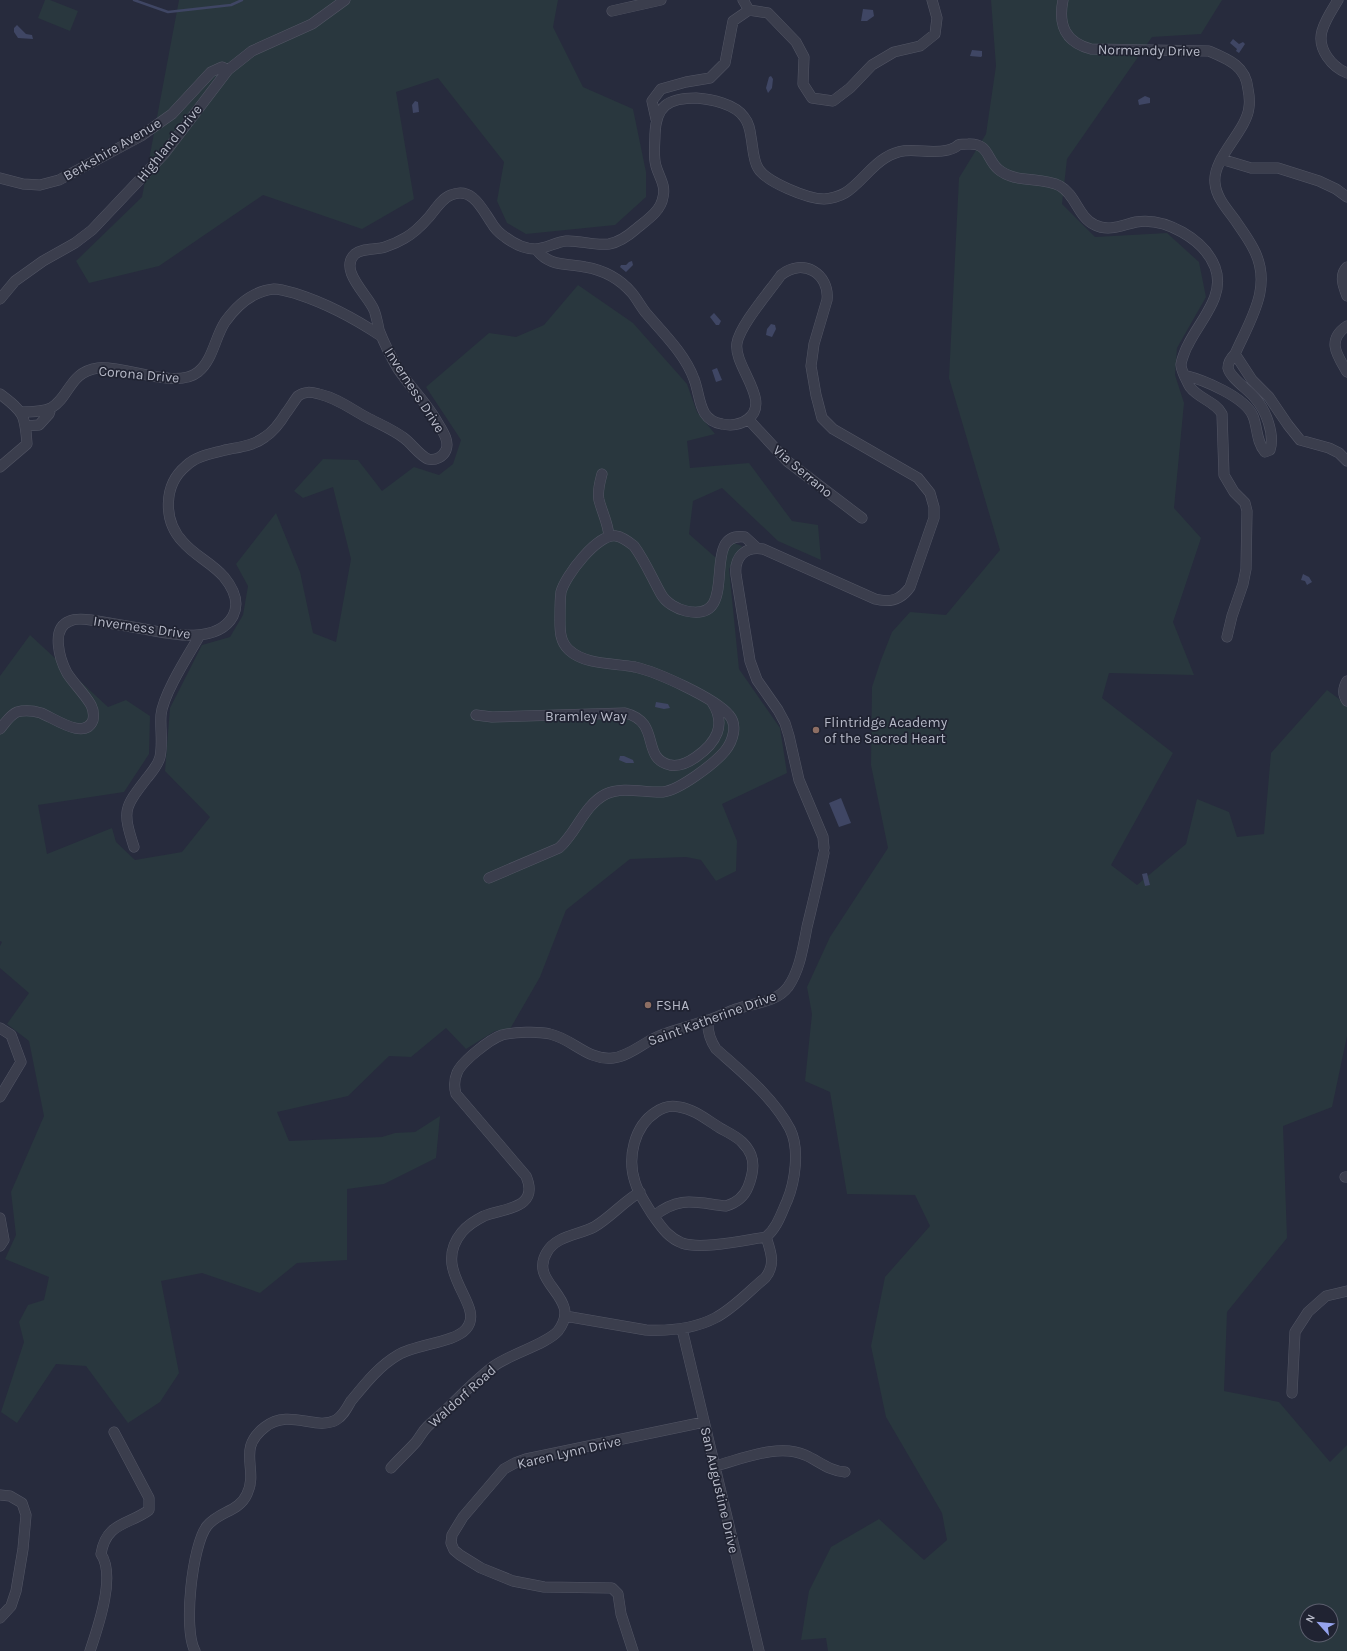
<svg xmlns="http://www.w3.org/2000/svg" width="1347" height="1651" font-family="Karla,sans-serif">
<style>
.green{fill:#29373e;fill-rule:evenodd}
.water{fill:#3f4664}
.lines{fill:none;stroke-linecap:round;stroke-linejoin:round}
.stream{stroke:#3f4664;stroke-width:2.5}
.minor-casing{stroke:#535665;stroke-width:11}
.minor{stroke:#3b3e4d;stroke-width:10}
.education-dot{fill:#8d6e63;stroke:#202332;stroke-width:1.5}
.labels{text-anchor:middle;stroke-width:3.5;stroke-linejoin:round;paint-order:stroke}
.street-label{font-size:14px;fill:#b7bac8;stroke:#202332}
.poi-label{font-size:14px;fill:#b7bac8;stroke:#202332;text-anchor:start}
</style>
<rect width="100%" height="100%" fill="#272b3d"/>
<path class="green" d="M 45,0 L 50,0 L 78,11 L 70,31 L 38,18 Z
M 179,0 L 558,0 L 553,27 L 583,87 L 633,109 L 646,172 L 646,197 L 615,225 L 526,234 L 507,223 L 497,201 L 504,162 L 438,78 L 396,92 L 414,199 L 362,229 L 263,195 L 159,266 L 89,283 L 76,261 L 142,197 Z
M 991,0 L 1222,0 L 1201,34 L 1152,37 L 1067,159 L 1062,204 L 1095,237 L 1167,233 L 1199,262 L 1206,297 L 1177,348 L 1175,375 L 1184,403 L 1174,508 L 1201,538 L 1173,622 L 1194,675 L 1109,673 L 1102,698 L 1173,753 L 1111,865 L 1137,885 L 1186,844 L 1197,799 L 1229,812 L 1237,837 L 1264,834 L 1271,753 L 1327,690 L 1347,705 L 1347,1036 L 1332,1107 L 1283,1126 L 1287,1238 L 1227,1312 L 1224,1391 L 1279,1402 L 1330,1462 L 1347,1445 L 1347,1651 L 828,1651 L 826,1638 L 801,1640 L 809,1591 L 831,1547 L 879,1519 L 924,1560 L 947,1540 L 942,1513 L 886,1417 L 871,1346 L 885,1277 L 930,1226 L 915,1195 L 847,1194 L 830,1092 L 805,1081 L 812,1014 L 807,987 L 830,937 L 888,848 L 871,765 L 872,687 L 881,660 L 892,632 L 910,612 L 946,615 L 1000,550 L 949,378 L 959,178 L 986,134 L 996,66 ZM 1307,1611 L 1331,1611 L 1331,1635 L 1307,1635 Z
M 578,285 L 633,323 L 687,384 L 697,412 L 715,434 L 687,441 L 690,468 L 749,463 L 792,521 L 818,525 L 821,560 L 778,541 L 722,488 L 693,501 L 689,534 L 715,557 L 734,543 L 742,546 L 729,569 L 739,669 L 780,728 L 787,773 L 722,804 L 737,841 L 736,871 L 716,881 L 701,860 L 686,857 L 630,859 L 566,910 L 540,977 L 510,1029 L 495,1031 L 466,1049 L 446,1028 L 411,1057 L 389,1056 L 348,1096 L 277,1112 L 289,1141 L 382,1137 L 395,1133 L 415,1132 L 440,1116 L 436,1158 L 384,1184 L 347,1189 L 347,1260 L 297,1263 L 260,1293 L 202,1273 L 161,1281 L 179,1373 L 160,1402 L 128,1423 L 86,1366 L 56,1364 L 17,1423 L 1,1412 L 24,1342 L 19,1322 L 28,1305 L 44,1300 L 49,1277 L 5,1259 L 16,1235 L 11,1192 L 44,1116 L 29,1041 L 7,1024 L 29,993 L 0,968 L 0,946 L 2,942 L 0,941 L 0,676 L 30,635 L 108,707 L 126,700 L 150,716 L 149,754 L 124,792 L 38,805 L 47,854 L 112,828 L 116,842 L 135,860 L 182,852 L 210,817 L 165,771 L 170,708 L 202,645 L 230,637 L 243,615 L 248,586 L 236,564 L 276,513 L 300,572 L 313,633 L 336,642 L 351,559 L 333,487 L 303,498 L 294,491 L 323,459 L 358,460 L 382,491 L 414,467 L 439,475 L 453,464 L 461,440 L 426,387 L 489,333 L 516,337 L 544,325 Z"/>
<path class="water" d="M 863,9 L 873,10 L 874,16 L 867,21 L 861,21 Z
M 17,25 L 26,34 L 32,35 L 33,39 L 18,38 L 14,32 L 14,28 Z
M 1233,39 L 1239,44 L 1243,42 L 1245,44 L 1239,53 L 1236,51 L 1237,49 L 1230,43 Z
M 972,50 L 982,51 L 982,56 L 981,57 L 970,56 Z
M 771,76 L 773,79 L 772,88 L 768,93 L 766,88 L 769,77 Z
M 1145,96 L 1150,98 L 1150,103 L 1139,105 L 1138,100 Z
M 415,101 L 418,102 L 419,112 L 413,113 L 412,105 Z
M 632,261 L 633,265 L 626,272 L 620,267 L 621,265 L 626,265 L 629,262 Z
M 714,313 L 721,321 L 719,325 L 716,325 L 710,317 Z
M 771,324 L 775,325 L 776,329 L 772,337 L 766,335 L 767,329 Z
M 717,368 L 722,380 L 716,382 L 712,370 Z
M 1303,574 L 1309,577 L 1312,582 L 1307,585 L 1305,581 L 1301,580 Z
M 656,702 L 668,704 L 670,708 L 664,709 L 655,707 Z
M 620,756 L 624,756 L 633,760 L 634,763 L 626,763 L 619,760 Z
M 841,798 L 851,823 L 839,827 L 829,803 Z
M 1147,873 L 1150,885 L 1145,886 L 1142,874 Z"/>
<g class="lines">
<path class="stream" d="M 134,0 L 168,12 L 231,5 L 242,0"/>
<g class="minor-casing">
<path id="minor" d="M 743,0 L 749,10
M 1063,0 C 1058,25 1065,42 1091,49 L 1209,51 C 1228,59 1246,66 1248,89 C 1249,94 1250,101 1249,107 C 1247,131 1212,158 1215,183 C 1216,197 1227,209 1235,220 C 1241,229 1248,238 1253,248 C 1274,286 1250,320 1235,354
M 1338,0 C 1332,10 1325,20 1322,31 C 1317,49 1332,67 1347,73
M 612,11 L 661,0
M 656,119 L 652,101 L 661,89 L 686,82 L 710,78 L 725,63 L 733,21 L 749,10 L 768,13 L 796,42 L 804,57 L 803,84 L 812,98 L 833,101 L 850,88 L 872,65 L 894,52 L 920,46 L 935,34 L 937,18 L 932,0
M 1221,159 L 1251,168 L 1278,168 L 1319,181 L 1336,189 L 1347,197
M 0,178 L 23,184 L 40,185 L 59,180 L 141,136 L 172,114 L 211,72 L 222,67 L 228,70
M 536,249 C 549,267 566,263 585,267 C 603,270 620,279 632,293 C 637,299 641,307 646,313 C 663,333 685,354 694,379 C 701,397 698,420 722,424 C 731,426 740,425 748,419 C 772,401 733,366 737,343 C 740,325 770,291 781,275 C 803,257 830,274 827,300 L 814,344 L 811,366 L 816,395 L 822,418 L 833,429 L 918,478 L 930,493 L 934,507 L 934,518 L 910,587 C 901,600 890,603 875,599 L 763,549 C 745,546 734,557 736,575 L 750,661 L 757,680 L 778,710 L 785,723 L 789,736 L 799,780 L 823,837 L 824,848
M 1347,267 C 1339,275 1343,286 1347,296
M 0,299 L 15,281 L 43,261 L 75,243 L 92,230 L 164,154 L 228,70 L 252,51 L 312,24 L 345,0
M 1347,326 C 1326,340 1337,355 1347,372
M 1184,375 C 1186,379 1188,384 1190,387 C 1199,399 1215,401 1222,414 L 1224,475 L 1234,492 L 1245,503 L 1247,511 L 1246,569 L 1243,584 L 1232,616 L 1227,637
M 0,394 C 24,412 25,415 27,444 L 0,467
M 21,412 C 31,412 43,412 51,408 C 70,397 69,372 98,368 C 125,365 176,390 198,372 C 213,360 215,337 225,322 C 237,305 253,291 274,289 C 281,289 290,292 297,294 C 328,304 354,318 381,336
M 748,419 L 787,461 L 862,518
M 26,426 L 39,425 L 49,414 L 51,408
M 602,474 C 600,482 597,491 599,500 C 602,512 608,523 609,536
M 1347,681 C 1343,688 1342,694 1347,701
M 476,715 L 492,717 L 625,713 C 662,722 640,758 670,765 C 680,767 689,762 696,757 C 716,743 727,725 712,702
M 0,729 C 5,723 10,715 17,712 C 25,710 34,711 41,713 C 54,718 85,741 93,720 C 94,715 93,709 91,705 C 84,693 74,684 67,673 C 60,660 50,628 70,621 C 76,618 84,619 91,620 C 108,623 126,626 144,629 C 169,634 217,645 233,616 C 240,602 233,588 224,577 C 212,563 195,556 183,542 C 163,521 163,485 186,466 C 196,456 211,454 225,450 C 239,447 253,446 265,437 C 274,431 280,423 286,413 C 288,411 296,398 298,396 C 305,391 311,392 319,394 C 337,398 351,409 366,417 C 379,424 392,429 404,438 C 411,443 420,456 428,459 C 435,461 443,457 446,450 C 450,440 441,429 436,420 C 426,402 410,387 398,369 C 391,357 384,343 379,330 C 379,329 375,311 374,310 C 368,295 338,270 355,254 C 362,248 376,250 385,247 C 391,245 400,241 405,238 C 414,233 422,225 429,217 C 435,210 442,198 451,195 C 472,186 482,209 491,222 C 495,229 499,233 505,237 C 513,243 525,249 535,249 C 545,249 556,242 566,241 C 580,240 594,246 609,244 C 620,242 628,236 636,229 C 647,220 661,211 663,197 C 666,185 659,177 656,166 C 653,156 655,144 655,134 C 656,106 668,98 696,98 C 711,99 735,104 744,117 C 749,123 750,130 751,137 C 753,147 753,160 758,168 C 766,182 808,199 824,199 C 830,199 840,196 845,193 C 860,184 870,167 885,158 C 909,143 925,156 948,150 C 963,146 952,144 968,144 C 989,143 986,158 998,169 C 1015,184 1041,176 1060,186 C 1076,195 1078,217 1095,225 C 1109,232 1122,225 1136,222 C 1165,217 1204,239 1215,267 C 1226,296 1200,320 1188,345 C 1186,348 1181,361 1181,365 C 1181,369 1183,372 1184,375 C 1204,380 1245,397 1253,416 C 1258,429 1256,441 1265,452 L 1270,450 C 1275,435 1266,410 1255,398 C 1249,390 1230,378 1228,368 C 1228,362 1231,358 1235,354 L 1252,380 L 1269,397 L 1288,425 L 1300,440 L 1329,448 L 1339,453 L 1347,461
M 134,847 C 122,810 124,808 147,778 C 152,772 158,765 160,757 C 163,744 160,728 161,715 C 163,694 189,654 200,635
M 489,878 L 559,848 C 577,832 584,805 606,794 C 623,786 645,793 663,792 C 680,790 715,763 725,751 C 733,741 738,725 729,715 C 715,698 657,672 635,667 C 614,663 585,665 569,650 C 559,641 560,628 560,616 C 560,608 560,599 561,592 C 565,576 598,533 616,536 C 623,537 629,542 634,546 C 645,561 652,578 661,594 C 666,603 677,609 686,611 C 744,624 697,530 745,537 L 757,548
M 0,1028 L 11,1035 L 21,1062 L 0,1097
M 1345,1177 L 1347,1177
M 654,1216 C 680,1195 696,1203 726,1206 C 736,1203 744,1197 748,1187 C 752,1177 755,1165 751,1155 C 749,1150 746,1146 742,1142 C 736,1136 727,1132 720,1128 C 707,1120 694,1109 679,1107 C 671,1105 663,1107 656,1112 C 634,1126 627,1158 635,1182 C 638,1193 646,1204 652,1214 C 661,1226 667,1237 682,1243 C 701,1250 745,1240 766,1237
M 0,1218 L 4,1240 L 0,1246
M 565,1316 L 646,1330 C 669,1331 694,1329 715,1318 C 733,1309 749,1291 765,1278 C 776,1265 771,1252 766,1237 C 777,1228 781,1214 787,1201 C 795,1182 800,1149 790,1129 C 773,1097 743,1073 716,1049 C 710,1040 707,1032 708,1020
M 682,1329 L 759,1651
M 1292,1393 L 1295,1332 L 1308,1312 L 1326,1296 L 1347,1291
M 715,1466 C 742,1459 779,1443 805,1455 C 819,1461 829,1471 845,1472
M 391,1468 C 399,1459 408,1451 416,1442 C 420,1437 422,1432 427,1427 C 434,1420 442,1414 449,1407 C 464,1392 478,1378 494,1366 C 510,1354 547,1344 558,1331 C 584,1297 527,1284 547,1252 C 556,1236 578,1235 594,1227 C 611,1217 623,1202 640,1192
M 0,1495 L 10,1496 L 22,1503 L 26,1515 L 23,1549 L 16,1591 L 11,1606 L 0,1618
M 90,1651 C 98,1627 116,1576 101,1554 C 106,1522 129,1525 149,1510 L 149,1498 L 114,1432
M 195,1651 C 183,1630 192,1545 207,1526 C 219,1511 239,1512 247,1494 C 259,1469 236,1449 265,1427 C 289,1408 316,1431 336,1420 C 343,1416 347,1408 351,1401 C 365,1384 379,1366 398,1355 C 416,1344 454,1343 466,1329 C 487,1305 429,1272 462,1232 C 468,1225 476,1220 484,1216 C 504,1208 540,1209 526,1176 L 456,1094 C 454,1087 454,1080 457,1073 C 461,1062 490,1039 502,1035 C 514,1032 538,1031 550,1034 C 573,1039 588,1061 613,1058 C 630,1056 644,1042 659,1036 C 673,1030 688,1027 702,1022 C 714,1019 725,1013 736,1009 C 753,1003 776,1003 788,987 C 800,970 803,947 807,927 C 813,902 819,878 824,853
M 633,1651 L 621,1614 L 618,1594 L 612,1588 L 544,1587 L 513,1581 L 481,1568 L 460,1555 L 454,1550 L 451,1543 L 452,1535 L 463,1517 L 504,1469 L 515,1463 L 526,1459 L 704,1422"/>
</g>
<use href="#minor" class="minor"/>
</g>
<g class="education-dot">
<circle cx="816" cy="730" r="4"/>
<circle cx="648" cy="1005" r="4"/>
</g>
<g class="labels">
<g class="street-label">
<text transform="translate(1149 50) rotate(1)" y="5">Normandy Drive</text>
<text transform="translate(169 143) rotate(-51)" y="5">Highland Drive</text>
<text transform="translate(112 149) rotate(-30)" y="5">Berkshire Avenue</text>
<text transform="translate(139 374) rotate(5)" y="5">Corona Drive</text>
<text transform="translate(415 390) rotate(57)" y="5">Inverness Drive</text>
<text transform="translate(803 471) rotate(40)" y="5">Via Serrano</text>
<text transform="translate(142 627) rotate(8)" y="5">Inverness Drive</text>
<text x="586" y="721">Bramley Way</text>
<text transform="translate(712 1018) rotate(-20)" y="5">Saint Katherine Drive</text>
<text transform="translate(462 1396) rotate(-42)" y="5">Waldorf Road</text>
<text transform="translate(569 1452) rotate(-13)" y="5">Karen Lynn Drive</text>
<text transform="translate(720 1490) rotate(77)" y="5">San Augustine Drive</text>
</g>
<g class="poi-label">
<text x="824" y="727">Flintridge Academy<tspan x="824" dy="16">of the Sacred Heart</tspan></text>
<text x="656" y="1010">FSHA</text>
</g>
</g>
<g transform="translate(1319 1623) rotate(297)"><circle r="19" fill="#202332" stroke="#5c5f6e"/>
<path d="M0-3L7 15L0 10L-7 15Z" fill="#96a4ee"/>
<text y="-6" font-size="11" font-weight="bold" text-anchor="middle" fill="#b7bac8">N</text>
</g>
</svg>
